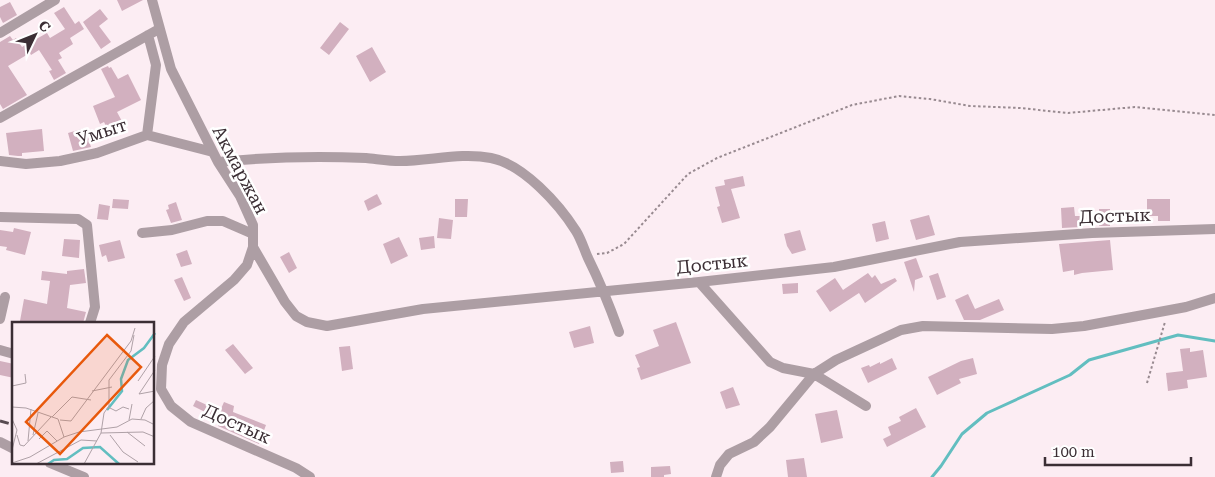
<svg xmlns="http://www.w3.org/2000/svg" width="1215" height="477" font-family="'Roboto Serif',serif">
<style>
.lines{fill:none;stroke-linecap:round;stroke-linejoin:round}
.stream{stroke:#62bec0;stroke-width:3}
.building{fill:#d2b0bf}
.path{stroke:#988a90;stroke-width:2;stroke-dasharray:2.5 2.5;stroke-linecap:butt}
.minor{stroke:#ad9ea4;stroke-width:10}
.rail{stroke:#584b51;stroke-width:3;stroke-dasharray:9 9;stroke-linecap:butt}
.labels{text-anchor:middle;stroke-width:5;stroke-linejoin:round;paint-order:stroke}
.street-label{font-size:18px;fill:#3b2e34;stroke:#fff}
.inset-river{fill:none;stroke:#62bec0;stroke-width:2.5}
.inset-road{fill:none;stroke:#afa1a7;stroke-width:1}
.view{fill:#e8590c;fill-opacity:0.15;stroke:#e8590c;stroke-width:2.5}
.inset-edge{fill:none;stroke:#3b2e34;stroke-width:2.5}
</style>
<rect width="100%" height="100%" fill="#fcedf3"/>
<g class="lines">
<path class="stream" d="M 932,477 L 941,466 L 962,434 L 987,413 L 1070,375 L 1089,360 L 1178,335 L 1215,341"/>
</g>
<path class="building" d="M 117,0 L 143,0 L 122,11 Z
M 10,2 L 17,15 L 3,23 L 0,17 L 0,7 Z
M 64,7 L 75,24 L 79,21 L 84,29 L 70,38 L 73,44 L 59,53 L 62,58 L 58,60 L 66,73 L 54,80 L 49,71 L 52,70 L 39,50 L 31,55 L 30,53 L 8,66 L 27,95 L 3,109 L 0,104 L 0,42 L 10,36 L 13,40 L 16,38 L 22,47 L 47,33 L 50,38 L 65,29 L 54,13 Z
M 100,9 L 108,19 L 99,26 L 111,42 L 101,49 L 83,22 Z
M 340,22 L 349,29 L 329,55 L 320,48 Z
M 372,47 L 386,72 L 370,82 L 356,56 Z
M 108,66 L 109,68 L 111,67 L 118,79 L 128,74 L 141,100 L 117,112 L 124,125 L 109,132 L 104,122 L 100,124 L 93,106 L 115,97 L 101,69 Z
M 85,128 L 91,147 L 73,151 L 68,133 Z
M 42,129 L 44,151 L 22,153 L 22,156 L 18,156 L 9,155 L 6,133 Z
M 743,176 L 745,186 L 731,189 L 740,218 L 722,223 L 717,207 L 720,206 L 715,187 L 725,185 L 724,180 Z
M 377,194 L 382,204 L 368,211 L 364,201 Z
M 113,199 L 129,200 L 128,209 L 112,208 Z
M 455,199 L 468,199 L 467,217 L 455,217 Z
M 1147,199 L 1170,199 L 1170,221 L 1158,221 L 1158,216 L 1147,216 Z
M 176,202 L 182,220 L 171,223 L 166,210 L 169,209 L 168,205 Z
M 99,204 L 110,206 L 108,220 L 97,219 Z
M 1074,207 L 1075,216 L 1080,216 L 1081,227 L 1062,228 L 1061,208 Z
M 1099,209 L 1110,209 L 1110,226 L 1099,226 Z
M 929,215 L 935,235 L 916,240 L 910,220 Z
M 439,218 L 453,220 L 451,239 L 437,238 Z
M 885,221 L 889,239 L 876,242 L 872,224 Z
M 14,228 L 31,232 L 25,255 L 6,250 L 7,247 L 0,246 L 0,230 L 13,232 Z
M 800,230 L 806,250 L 792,254 L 787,246 L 784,234 Z
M 434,236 L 435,248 L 421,250 L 419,238 Z
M 399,237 L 408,256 L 391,264 L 383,244 Z
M 64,239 L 80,240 L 79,258 L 62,256 Z
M 120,240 L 125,258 L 108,262 L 106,255 L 102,257 L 99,245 Z
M 1110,240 L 1113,270 L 1082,273 L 1074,275 L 1074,270 L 1063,272 L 1059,244 Z
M 187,250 L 192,264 L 181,267 L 176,254 Z
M 289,252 L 297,268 L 289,273 L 280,257 Z
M 916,258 L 923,277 L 915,280 L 914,292 L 904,262 Z
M 84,269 L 86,283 L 70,285 L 67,308 L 86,312 L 83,323 L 32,323 L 20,321 L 24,299 L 47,304 L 50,281 L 41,280 L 42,271 L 67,274 L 67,271 Z
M 868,273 L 872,278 L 875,275 L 881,284 L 895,278 L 897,281 L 865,303 L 859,293 L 830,312 L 816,291 L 835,278 L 843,290 Z
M 938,273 L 946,297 L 937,300 L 929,276 Z
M 182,277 L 191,298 L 184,301 L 174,280 Z
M 798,283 L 798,293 L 783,294 L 782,284 Z
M 968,294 L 975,309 L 999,299 L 1004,310 L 980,320 L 964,320 L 955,300 Z
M 676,322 L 691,363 L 641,380 L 637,368 L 640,367 L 635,355 L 659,346 L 653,330 Z
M 590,326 L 594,343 L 574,348 L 569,332 Z
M 233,344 L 253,368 L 245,374 L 225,350 Z
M 350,346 L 353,369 L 342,371 L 339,347 Z
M 1190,348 L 1190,352 L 1203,350 L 1207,377 L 1187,380 L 1188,388 L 1168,391 L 1166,373 L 1183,371 L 1180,349 Z
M 892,358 L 897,369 L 868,383 L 861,368 L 869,365 L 870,367 L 880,362 L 880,364 Z
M 973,358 L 977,374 L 959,379 L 961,383 L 937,395 L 928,377 L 961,361 Z
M 0,361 L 14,364 L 14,378 L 0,375 Z
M 733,387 L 740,405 L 726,409 L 720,392 Z
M 196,400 L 220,411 L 224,402 L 234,406 L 233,412 L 266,425 L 259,444 L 218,426 L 221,420 L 193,406 Z
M 916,408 L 926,427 L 887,447 L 883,439 L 891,435 L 888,427 L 901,421 L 899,417 Z
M 837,410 L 843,438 L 821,443 L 815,414 Z
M 804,458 L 807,477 L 788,477 L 786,460 Z
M 623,461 L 624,472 L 611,473 L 610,462 Z
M 670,466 L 671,474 L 664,475 L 664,477 L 651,477 L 651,467 Z"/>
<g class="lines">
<path class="path" d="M 597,254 L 607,253 L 624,244 L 688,174 L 717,158 L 852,105 L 899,96 L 930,99 L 970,106 L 1020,108 L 1068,113 L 1135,107 L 1215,115
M 1147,383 L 1165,322"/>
<path class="minor" d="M 152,0 L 171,69 L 218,162 L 240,196 L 253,225 L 253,247 L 247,265 L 234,280 L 184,322 L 169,344 L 162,365 L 161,389
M 0,33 L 55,0
M 0,118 L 159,29
M 147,135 L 156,65 L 148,35
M 0,161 L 26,164 L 60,161 L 97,153 L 147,135 L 213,152
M 218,162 C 267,157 317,156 366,158 C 377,159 389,161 400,161 C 430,161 461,152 491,158 C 523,164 559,204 576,231 C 581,239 584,249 588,258 C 600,282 610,307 619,332
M 0,217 L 78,219 L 87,225 L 95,307 L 90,323
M 142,233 L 172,230 L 207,221 L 223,221 L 253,234
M 253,247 L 285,302 L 296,316 L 307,322 L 327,326 L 423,309 L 699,282 L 834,267 L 960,242 L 1092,233 L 1215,229
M 699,282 L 770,362 L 783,368 L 814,374 L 866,406
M 0,319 L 5,297
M 0,350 L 14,354
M 161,389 L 171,406 L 191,422 L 296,468 L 310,477
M 0,442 L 14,449
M 50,463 L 84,477
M 716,477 L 720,465 L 729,454 L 754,442 L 770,427 L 814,374 L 836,360 L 901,330 L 923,326 L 1052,329 L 1084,326 L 1186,307 L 1215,298"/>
<path class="rail" d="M 0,421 L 11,424"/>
</g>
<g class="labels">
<g class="street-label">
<text transform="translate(102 132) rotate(-18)" y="6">Умыт</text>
<text transform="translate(240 170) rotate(62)" y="6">Акмаржан</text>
<text transform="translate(1115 216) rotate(-2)" y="6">Достык</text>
<text transform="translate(712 264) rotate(-6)" y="6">Достык</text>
<text transform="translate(237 424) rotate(24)" y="6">Достык</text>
</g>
</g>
<g transform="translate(12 322)">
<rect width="142" height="142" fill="#fcedf3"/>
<path class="inset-river" d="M 95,88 L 110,69 L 109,57 L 116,38 L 132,26 L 143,11M 36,142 L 42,138 L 55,137 L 71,126 L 88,125 L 107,142"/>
<path class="inset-road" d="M 143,48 L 127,72 L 143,69M 126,59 L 143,34M 0,64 L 14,61 L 13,52M 80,69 L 100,65M 0,85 L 14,86 L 46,97 L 52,115M 96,85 L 104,89 L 111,85 L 117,87M 40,95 L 60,75 L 79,78M 0,97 L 5,108 L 0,128M 129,97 L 134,86 L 143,78M 48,98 L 59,99 L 119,19 L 123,6M 117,98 L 120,82M 115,110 L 133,124M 89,111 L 131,110 L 143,115M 5,113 L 8,123 L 12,124 L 39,95M 21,113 L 26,91M 98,113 L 111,130 L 126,140M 27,117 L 35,109 L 45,119M 16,119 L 19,87M 0,141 L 18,135 L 52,115 L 67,110 L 105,105 L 120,97 L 133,98 L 143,103M 24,142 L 69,118 L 85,119M 72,142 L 89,111 L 92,91 L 97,84 L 97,58 L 119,29 L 122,13"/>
<path class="view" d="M 95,13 L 129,45 L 48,132 L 14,100 Z"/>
<rect width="142" height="142" class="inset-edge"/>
</g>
<g transform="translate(35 35) rotate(47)" stroke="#ffffff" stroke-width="4" paint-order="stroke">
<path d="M0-4L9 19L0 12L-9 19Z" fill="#3b2e34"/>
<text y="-8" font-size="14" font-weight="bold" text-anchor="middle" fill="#3b2e34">С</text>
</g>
<path d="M1045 457v8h146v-8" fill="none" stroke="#3b2e34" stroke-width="2.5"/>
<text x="1052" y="457" font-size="15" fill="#3b2e34" stroke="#ffffff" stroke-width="4" paint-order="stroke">100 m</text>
</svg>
